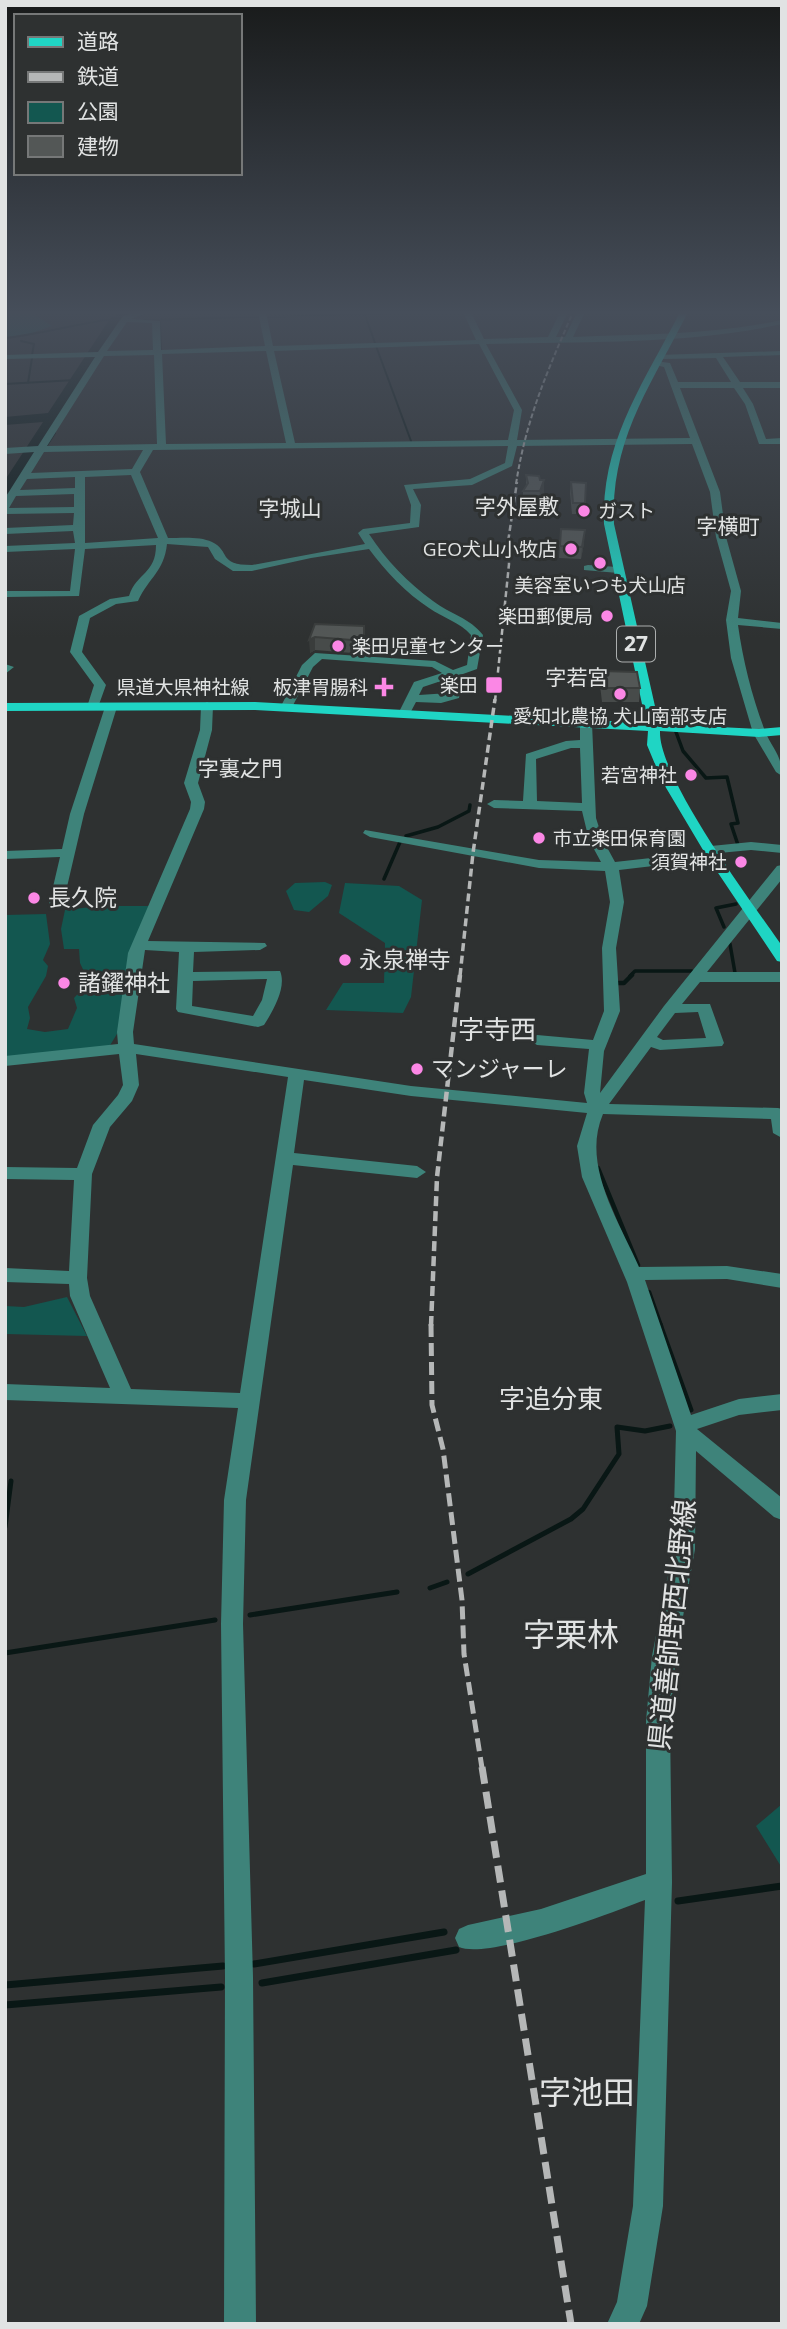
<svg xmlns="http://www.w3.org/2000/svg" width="787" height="2329" font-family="'Open Sans','Noto Sans JP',sans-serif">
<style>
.green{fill:#135750}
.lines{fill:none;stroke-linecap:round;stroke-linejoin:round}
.stream-far4{stroke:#091715;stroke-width:2}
.stream-far3{stroke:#091715;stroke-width:3.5}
.stream-far2{stroke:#091715;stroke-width:4.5}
.stream-far1{stroke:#091715;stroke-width:5}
.stream{stroke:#091715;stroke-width:7}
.river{fill:#091715;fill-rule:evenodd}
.minor{fill:#3e837a;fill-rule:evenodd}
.major{fill:#1fd5c4;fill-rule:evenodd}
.rail-far5{stroke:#b5b7b7;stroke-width:2;stroke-dasharray:5 2.5;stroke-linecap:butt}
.rail-far4{stroke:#b5b7b7;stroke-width:2.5;stroke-dasharray:6 3.5;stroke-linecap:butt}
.rail-far3{stroke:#b5b7b7;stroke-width:3.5;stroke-dasharray:8 4.5;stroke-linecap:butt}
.rail-far2{stroke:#b5b7b7;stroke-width:4.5;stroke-dasharray:10 5;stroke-linecap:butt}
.rail-far1{stroke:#b5b7b7;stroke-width:5;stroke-dasharray:13 6;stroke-linecap:butt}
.rail{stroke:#b5b7b7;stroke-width:7;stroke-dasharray:17 8;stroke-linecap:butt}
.wall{fill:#474b4a}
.shaded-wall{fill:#3a3d3c}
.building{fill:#535756;stroke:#3a3d3c;stroke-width:2}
.poi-dot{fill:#fb87e5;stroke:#2e3131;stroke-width:2.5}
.labels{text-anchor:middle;stroke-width:6;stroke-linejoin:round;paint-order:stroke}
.far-poi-label{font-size:19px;fill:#e1e3e3;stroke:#2e3131;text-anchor:end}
.far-street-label{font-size:19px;fill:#e1e3e3;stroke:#2e3131}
.far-quarter-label{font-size:21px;fill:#e1e3e3;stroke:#2e3131}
.shield{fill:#2e3131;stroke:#abaeae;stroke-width:2}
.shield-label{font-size:21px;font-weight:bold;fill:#e1e3e3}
.poi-label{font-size:23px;fill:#e1e3e3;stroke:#2e3131;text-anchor:start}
.quarter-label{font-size:26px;fill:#e1e3e3;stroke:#2e3131}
.near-street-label{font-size:28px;fill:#e1e3e3;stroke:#2e3131}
.near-quarter-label{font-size:32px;fill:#e1e3e3;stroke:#2e3131}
</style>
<rect width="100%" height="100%" fill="#2e3131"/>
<path class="green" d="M 5,312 L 30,312 L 52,326 L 29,334 L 5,337 Z
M 325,882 L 332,885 L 328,896 L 309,912 L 294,910 L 286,891 L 295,883 Z
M 345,883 L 399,886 L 422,900 L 411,997 L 403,1013 L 326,1010 L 343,983 L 384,983 L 385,943 L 339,913 Z
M 100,906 L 150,906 L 120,1029 L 109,1047 L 5,1058 L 5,915 L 46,914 L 50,944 L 43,960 L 48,966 L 46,976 L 28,1007 L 30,1018 L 27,1029 L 45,1032 L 68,1029 L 77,1008 L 74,998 L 89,982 L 80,963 L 79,949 L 64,949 L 61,929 L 65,910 Z
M 67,1297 L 87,1336 L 5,1334 L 5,1306 L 24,1307 Z
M 782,1804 L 782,1868 L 756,1826 Z"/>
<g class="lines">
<path class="stream-far4" d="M 365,315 L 375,343
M 137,316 L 150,312
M 267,317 L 429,312
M 144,320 L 259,317
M 160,322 L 161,351
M 5,338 C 42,334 78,323 115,319
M 21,341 L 34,344 L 32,355
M 376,346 L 411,441
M 28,383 L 32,358
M 5,384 L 75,380
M 46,447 L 55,433
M 5,479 L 12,479"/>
<path class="stream-far3" d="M 660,711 L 676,718 L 679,725
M 676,732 L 683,751 L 706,778 L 727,777 L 738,823 L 731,824 L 738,845
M 406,836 L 438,827 L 469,811 L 470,805
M 384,879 L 400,842
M 724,927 L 716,908 L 736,904
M 730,944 L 735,973
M 630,976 L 635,971 L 692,971"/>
<path class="stream-far2" d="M 614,983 L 624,983 L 632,975
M 598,1168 L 638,1265
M 649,1292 L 661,1326"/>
<path class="stream-far1" d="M 660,1324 L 691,1410
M 5,1527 L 11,1481
M 468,1574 L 571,1519 L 583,1509 L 619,1454 L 617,1427 L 645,1431 L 670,1426
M 430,1588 L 447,1582
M 250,1615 L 397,1592
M 5,1653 L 215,1620"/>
<path class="stream" d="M 678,1901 L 782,1886
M 254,1964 L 444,1932
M 262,1983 L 456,1950
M 5,1985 L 223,1966
M 5,2005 L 221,1987"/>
<path class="river" d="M 124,312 L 141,312 L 119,321 L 12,491 L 5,495 L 5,480 L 43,422 L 5,425 L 5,417 L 48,413 L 111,317 Z"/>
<path class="minor" d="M 137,312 L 149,312 L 131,319 L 160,321 L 161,350 L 265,346 L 258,312 L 266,312 L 273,346 L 476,340 L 463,312 L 471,312 L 484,339 L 548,337 L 560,312 L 568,312 L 556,337 L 565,337 L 577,312 L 585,312 L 573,337 C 643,334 713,335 782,320 L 782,324 C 686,345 584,341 486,344 L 522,410 L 517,440 L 690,438 L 664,367 L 655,365 L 655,361 L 670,363 L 678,382 L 731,382 L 716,358 L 661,359 L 658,355 L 782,351 L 782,355 L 723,357 L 740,382 L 782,382 L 782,388 L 743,388 L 753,404 L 766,439 L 782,438 L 782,444 L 759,444 L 745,404 L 734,388 L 680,388 L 720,492 L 726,537 L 741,591 L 738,618 L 782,623 L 782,629 L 738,625 C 743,661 752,697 765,731 C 772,749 782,754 782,776 L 776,772 L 753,733 L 731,658 L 726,620 L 731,591 L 716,537 L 710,492 L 692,444 L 517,446 L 512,466 L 472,485 L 413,489 L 421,505 L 419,527 L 369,534 C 386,560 408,583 433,601 C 450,614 470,618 483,635 L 477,669 L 449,679 L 461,686 L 459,698 L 441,703 L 416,702 L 408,717 L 400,717 L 398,714 L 414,682 L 442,673 L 432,667 L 322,659 L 313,667 L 290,711 L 282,711 L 280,708 L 302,665 L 315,653 L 435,661 L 453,670 L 467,665 L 471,635 C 460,622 443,618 429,608 C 406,593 386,572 369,549 L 311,558 L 252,571 L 233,571 L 215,559 L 208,547 L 167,544 C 164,572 149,577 138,601 L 116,604 L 90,618 L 82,652 L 106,685 L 97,710 L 89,710 L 87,707 L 94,685 L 70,652 L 79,616 L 110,599 L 129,596 C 137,572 156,574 156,545 L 85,549 L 79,596 L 5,597 L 5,591 L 70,591 L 75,549 L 5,552 L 5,546 L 75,543 L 73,531 L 5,534 L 5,528 L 73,525 L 74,513 L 5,514 L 5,498 L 34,452 L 5,454 L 5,448 L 38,446 L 95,357 L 5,359 L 5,355 L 98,352 L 123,316 ZM 127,322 L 152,323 L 153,350 L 107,351 ZM 479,344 L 514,410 L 508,440 L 295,443 L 274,351 ZM 266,351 L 286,443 L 166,444 L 162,354 ZM 154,355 L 157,444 L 47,446 L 104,356 ZM 508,446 L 505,463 L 470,479 L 404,485 L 411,505 L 410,523 L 363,529 L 358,533 L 365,544 L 252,565 C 217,565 231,551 212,542 C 200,536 181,538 168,538 L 140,472 L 153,450 ZM 143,450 L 132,469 L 31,473 L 44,452 ZM 131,475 L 158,538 L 85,543 L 85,477 ZM 75,477 L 75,488 L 20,490 L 27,479 ZM 74,494 L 74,507 L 9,508 L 16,496 ZM 438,682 L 449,688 L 449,693 L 419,695 L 423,687 Z
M 588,565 L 618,567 L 623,570 L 618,573 L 584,570 L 584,566 Z
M 5,664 L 14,667 L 5,674 Z
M 207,702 L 213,706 L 212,730 L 198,783 L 205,802 L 204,809 L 148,941 L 265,943 L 267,946 L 260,950 L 194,952 L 193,972 L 280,971 C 287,987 273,1011 264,1025 L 258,1027 L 178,1012 L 176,1009 L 179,952 L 145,950 L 133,1032 L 134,1044 L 411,1086 L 587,1103 L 584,1093 L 589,1049 L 537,1045 L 529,1040 L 537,1035 L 593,1040 L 604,1011 L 602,948 L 610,902 L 605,871 L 539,868 L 370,837 L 363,833 L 365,830 L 539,860 L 601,862 L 589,840 L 582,811 L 494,808 L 487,804 L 494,800 L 523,801 L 526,754 L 566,741 L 580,740 L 580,723 L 586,719 L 592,723 L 596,818 L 603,840 L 615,862 L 705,852 L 706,847 L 711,846 L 751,842 L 782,845 L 782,853 L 751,850 L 719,853 L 718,858 L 713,859 L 619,870 L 624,902 L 616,948 L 620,1011 L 604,1051 L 600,1093 L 664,1006 L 777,866 L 782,865 L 782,879 L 707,972 L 782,972 L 782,982 L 700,982 L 682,1004 L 710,1004 L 724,1043 L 722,1046 L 660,1050 L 651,1047 L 609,1104 L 778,1108 L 782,1109 L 782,1138 L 773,1133 L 771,1119 L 603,1114 C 581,1165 619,1221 639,1267 L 727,1266 L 782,1274 L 782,1288 L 727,1279 L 645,1280 L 691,1415 L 739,1399 L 782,1394 L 782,1410 L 739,1415 L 697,1429 L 782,1498 L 782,1520 L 774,1517 L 696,1451 L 695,1549 L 676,1656 L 670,1721 L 672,1882 L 663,2206 L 647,2306 L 639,2324 L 607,2324 L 617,2302 L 633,2206 L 645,1900 C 611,1913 489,1960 459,1947 L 455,1938 L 459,1929 L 468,1925 L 541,1909 L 646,1874 L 646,1721 L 652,1656 L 673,1549 L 676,1431 L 627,1282 L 582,1177 L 577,1146 L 587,1113 L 411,1096 L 304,1080 L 294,1153 L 417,1166 L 426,1172 L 417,1178 L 293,1165 L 246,1500 L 243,1624 L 253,1977 L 256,2324 L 224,2324 L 225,1977 L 221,1624 L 224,1500 L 238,1408 L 5,1400 L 5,1384 L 110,1388 L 70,1296 L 69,1284 L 5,1282 L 5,1268 L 69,1271 L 74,1180 L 5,1179 L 5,1167 L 77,1168 L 93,1125 L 118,1095 L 123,1085 L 119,1054 L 5,1066 L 5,1056 L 118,1044 L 117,1032 L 128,953 L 190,809 L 191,802 L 184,783 L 200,730 L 201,706 ZM 571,748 L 580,748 L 582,803 L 537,801 L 536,759 ZM 267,979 L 262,1000 L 253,1016 L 192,1006 L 193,981 ZM 698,1012 L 706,1038 L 663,1040 L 657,1037 L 675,1013 ZM 136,1054 L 288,1077 L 240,1393 L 131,1389 L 90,1296 L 87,1278 L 92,1174 L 110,1127 L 132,1101 L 139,1085 Z
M 111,703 L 117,707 L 84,814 L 63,904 L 61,907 L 51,907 L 49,904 L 60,857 L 5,859 L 5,851 L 62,849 L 70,814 L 105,707 Z"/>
<path class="major" d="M 680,312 L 688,312 C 652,384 610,439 614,524 L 659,724 L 759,729 L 782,727 L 782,735 L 759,737 L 660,731 C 658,777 753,904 782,946 L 782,962 L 777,961 L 706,855 L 662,781 L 647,745 L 648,731 L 255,710 L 5,711 L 5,703 L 255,702 L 646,723 L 604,524 C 601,441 644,383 680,312 Z"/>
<path class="rail-far5" d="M 516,484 C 526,419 547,372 573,312"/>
<path class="rail-far4" d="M 495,701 L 509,564 L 508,542 L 517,482"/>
<path class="rail-far3" d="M 460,976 L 473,853 L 495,699"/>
<path class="rail-far2" d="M 431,1326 L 437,1177 L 460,975"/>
<path class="rail-far1" d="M 431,1324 L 432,1405 L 443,1449 L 462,1600 L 464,1654 L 482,1768"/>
<path class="rail" d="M 482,1767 L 571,2324"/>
</g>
<path class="wall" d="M 526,475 L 544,492 L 539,503 L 523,503 L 523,491 L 526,486 Z
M 571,482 L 586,483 L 584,514 L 572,514 L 570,493 Z
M 561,529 L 584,543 L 581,559 L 559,558 Z
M 315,624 L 364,626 L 365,654 L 315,650 L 310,653 Z
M 601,671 L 640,688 L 639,702 L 602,702 L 600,685 Z"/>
<path class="shaded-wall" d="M 544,480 L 544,492 L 539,503 L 540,491 Z
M 585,530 L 584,543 L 581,559 L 582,547 Z
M 315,637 L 315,650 L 310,653 L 309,640 Z"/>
<path class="building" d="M 526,475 L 539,476 L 540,480 L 544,480 L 540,491 L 523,491 L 528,483 Z
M 571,482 L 586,483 L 585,503 L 573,503 Z
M 561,529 L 585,530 L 582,547 L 560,546 Z
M 315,624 L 364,626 L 364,641 L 315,637 L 309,640 Z
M 601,671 L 637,672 L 640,688 L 603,688 Z"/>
<linearGradient id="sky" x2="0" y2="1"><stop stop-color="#191b1b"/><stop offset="0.49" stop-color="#464e5a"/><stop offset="1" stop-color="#464e5a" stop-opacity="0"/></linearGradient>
<rect width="787" height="638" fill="url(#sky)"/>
<g class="poi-dot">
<circle cx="584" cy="511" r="7"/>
<circle cx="571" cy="549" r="7"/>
<circle cx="600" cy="563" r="7"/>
<circle cx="607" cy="616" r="7"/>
<circle cx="338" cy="646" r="7"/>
<rect x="485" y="676" width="18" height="18" rx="3.5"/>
<path d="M380.5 676.5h7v7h7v7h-7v7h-7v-7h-7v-7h7z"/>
<circle cx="620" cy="694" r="7"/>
<circle cx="691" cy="775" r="7"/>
<circle cx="539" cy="838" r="7"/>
<circle cx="741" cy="862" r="7"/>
<circle cx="34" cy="898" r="7"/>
<circle cx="345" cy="960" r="7"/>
<circle cx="64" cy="983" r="7"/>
<circle cx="417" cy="1069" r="7"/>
</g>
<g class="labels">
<g class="far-poi-label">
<text x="598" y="518" text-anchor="start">ガスト</text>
<text x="557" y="556">GEO犬山小牧店</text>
<text x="600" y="592" text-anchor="middle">美容室いつも犬山店</text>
<text x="593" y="623">楽田郵便局</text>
<text x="352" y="653" text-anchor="start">楽田児童センター</text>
<text x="478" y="692">楽田</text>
<text x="368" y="694">板津胃腸科</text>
<text x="620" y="723" text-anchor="middle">愛知北農協 犬山南部支店</text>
<text x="677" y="782">若宮神社</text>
<text x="553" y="845" text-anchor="start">市立楽田保育園</text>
<text x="727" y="869">須賀神社</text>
</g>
<g class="far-street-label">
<text x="183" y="694">県道大県神社線</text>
</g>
<g class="far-quarter-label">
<text x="517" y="514">字外屋敷</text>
<text x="290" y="516">字城山</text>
<text x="728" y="534">字横町</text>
<text x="577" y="685">字若宮</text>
<text x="240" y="776">字裏之門</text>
</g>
<rect class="shield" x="617" y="626.5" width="38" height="35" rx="5"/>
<g class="shield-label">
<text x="636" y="651">27</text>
</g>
<g class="poi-label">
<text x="48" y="906">長久院</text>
<text x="359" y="968">永泉禅寺</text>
<text x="78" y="991">諸鑃神社</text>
<text x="431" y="1077">マンジャーレ</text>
</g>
<g class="quarter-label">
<text x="497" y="1039">字寺西</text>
<text x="551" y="1408">字追分東</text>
</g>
<g class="near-street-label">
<text transform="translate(672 1625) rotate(-84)" y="10">県道善師野西北野線</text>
</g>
<g class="near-quarter-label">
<text x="571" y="1646">字栗林</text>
<text x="587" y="2104">字池田</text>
</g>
</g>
<rect width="787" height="2329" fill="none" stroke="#e1e3e3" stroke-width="14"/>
<rect x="14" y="14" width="228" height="161" fill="#2e3131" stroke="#767878" stroke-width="2"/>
<rect x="28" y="37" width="35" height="10" fill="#1fd5c4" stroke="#767878" stroke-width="2"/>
<text x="77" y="49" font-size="21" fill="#e1e3e3">道路</text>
<rect x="28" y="72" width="35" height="10" fill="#b5b7b7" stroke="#767878" stroke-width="2"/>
<text x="77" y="84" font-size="21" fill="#e1e3e3">鉄道</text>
<rect x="28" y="102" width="35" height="21" fill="#135750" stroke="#767878" stroke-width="2"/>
<text x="77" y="119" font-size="21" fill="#e1e3e3">公園</text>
<rect x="28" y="136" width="35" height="21" fill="#535756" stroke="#767878" stroke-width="2"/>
<text x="77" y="154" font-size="21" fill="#e1e3e3">建物</text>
</svg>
